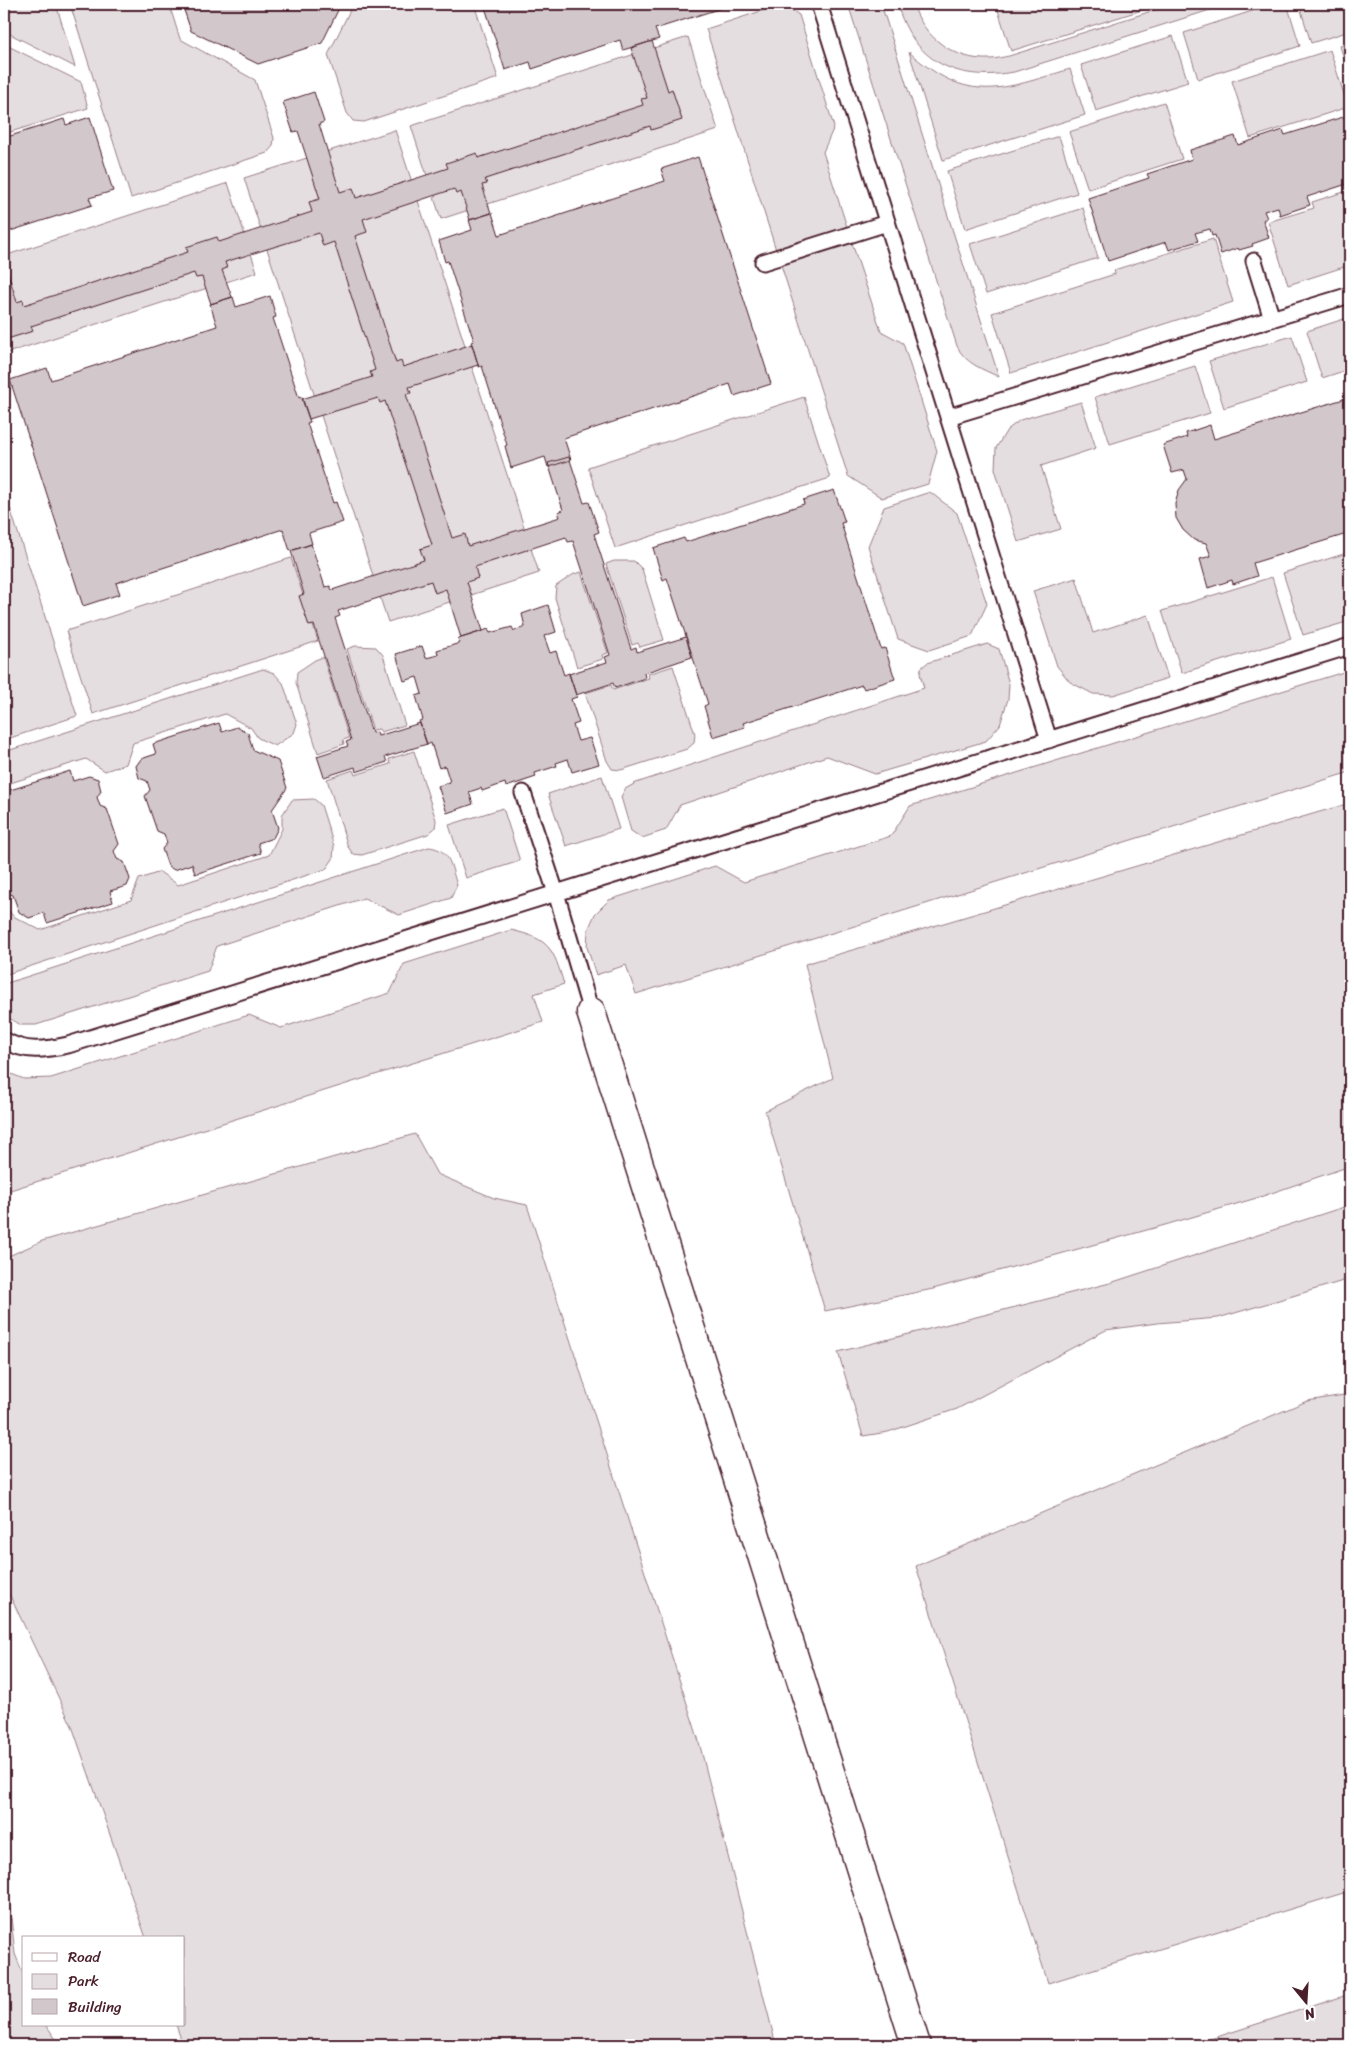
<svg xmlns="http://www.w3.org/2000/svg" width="1354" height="2049" font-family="Sriracha,sans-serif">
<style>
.green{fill:#e5dee0;stroke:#987e86}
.building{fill:#d2c7cb;stroke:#4a1f2b}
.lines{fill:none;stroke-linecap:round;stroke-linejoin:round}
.service-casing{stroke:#4a1f2b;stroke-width:19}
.minor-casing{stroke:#4a1f2b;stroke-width:31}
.service{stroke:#fff;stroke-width:15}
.minor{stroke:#fff;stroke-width:28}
</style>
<rect width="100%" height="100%" fill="#fff"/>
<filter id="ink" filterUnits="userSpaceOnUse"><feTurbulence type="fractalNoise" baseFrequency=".02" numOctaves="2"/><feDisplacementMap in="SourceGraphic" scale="10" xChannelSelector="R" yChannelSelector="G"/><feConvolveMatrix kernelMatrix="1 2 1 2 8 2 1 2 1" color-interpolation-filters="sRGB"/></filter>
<g filter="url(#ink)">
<path class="green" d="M 4,4 L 56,4 L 75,67 L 4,31 Z
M 70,4 L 169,4 L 180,39 L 255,80 L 274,138 L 273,146 L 267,153 L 131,198 Z
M 353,4 L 474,4 L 498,78 L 364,122 L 353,121 L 347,113 L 328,55 Z
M 783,4 L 799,15 L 834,127 L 823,152 L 847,227 L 776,250 L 706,29 Z
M 848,4 L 881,4 L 999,377 C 983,369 965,364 957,346 Z
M 897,4 L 913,4 C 923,37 955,61 990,59 C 996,59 1003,57 1009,56 L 1174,4 L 1229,4 L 1014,72 C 956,82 914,62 897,4 Z
M 996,4 L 1161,4 L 1011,51 Z
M 1274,4 L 1287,4 L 1300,46 L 1198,79 L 1184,33 Z
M 1299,4 L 1350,4 L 1350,31 L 1311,43 Z
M 1173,36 L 1188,82 L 1096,111 L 1081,65 Z
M 688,37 L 718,130 L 441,219 L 411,126 Z
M 1350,43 L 1350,79 L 1340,46 Z
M 4,44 L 81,82 L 88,108 L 4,134 Z
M 1330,50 L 1348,107 L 1250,138 L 1232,81 Z
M 909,52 C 968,105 1002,90 1070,69 L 1085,115 L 943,160 Z
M 1164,102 L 1182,159 L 1088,189 L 1069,132 Z
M 395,130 L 539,573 L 388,622 L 244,178 Z
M 1059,136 L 1077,193 L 965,229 L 947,171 Z
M 228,183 L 257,272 L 4,354 L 4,256 Z
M 1350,190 L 1350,265 L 1288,285 L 1268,222 L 1314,208 L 1312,202 Z
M 1083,208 L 1098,258 L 986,294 L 970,244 Z
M 1213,239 L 1233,302 L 1011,373 L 992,313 L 1115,274 L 1114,270 Z
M 852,243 L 881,331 L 903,343 L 937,451 L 928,484 L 882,498 L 848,476 L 781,265 Z
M 1350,317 L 1350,369 L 1322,378 L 1307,331 Z
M 1292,336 L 1307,382 L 1224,408 L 1209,361 Z
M 1195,366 L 1210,413 L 1110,444 L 1095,397 Z
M 804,397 L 830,478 L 615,548 L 588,467 Z
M 1081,402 L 1096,448 L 1041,466 L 1061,529 L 1018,542 L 995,469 L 996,448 L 1007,430 L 1020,420 Z
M 930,492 L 957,513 L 987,604 L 972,636 L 929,650 L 898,639 L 868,546 L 884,507 Z
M 10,508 L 77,716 L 4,740 L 4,510 Z
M 1350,552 L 1350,621 L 1303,635 L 1283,573 Z
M 291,558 L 318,641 L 93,714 L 66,631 Z
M 614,561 L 634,561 L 642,569 L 664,640 L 640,647 L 638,643 L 632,645 L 606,564 Z
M 581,572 L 608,653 L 602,655 L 603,659 L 577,667 L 555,598 L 556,586 L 574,574 Z
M 1272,577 L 1291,639 L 1182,673 L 1162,611 Z
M 1076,578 L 1093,633 L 1148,615 L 1168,678 L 1113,695 L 1093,694 L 1070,682 L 1057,666 L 1033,591 Z
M 987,644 L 999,649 L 1009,684 L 1008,699 L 1000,725 L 986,741 L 875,774 L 827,756 L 680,805 L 666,830 L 642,838 L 631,831 L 621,797 L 625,789 L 636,783 L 924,688 L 920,674 L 921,668 L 927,663 Z
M 355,646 L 376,647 L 383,655 L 405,725 L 381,732 L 379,729 L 373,730 L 347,649 Z
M 323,657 L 349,738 L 343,740 L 344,744 L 318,753 L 296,683 L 297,672 L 315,660 Z
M 673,666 L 695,734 L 694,743 L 687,749 L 621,770 L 612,769 L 607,761 L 585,693 L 611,685 L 613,690 L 649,678 L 648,674 Z
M 263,669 L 274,673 L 283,683 L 297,724 L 294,733 L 275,746 L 258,738 L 251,728 L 225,714 L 133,743 L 126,764 L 105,771 L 86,759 L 4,785 L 4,752 Z
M 1350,670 L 1350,772 L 636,994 L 626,965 L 596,975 L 587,947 L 588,930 L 595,914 L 609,900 L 715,866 L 744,882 L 891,836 L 910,806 Z
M 414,751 L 436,820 L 435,828 L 428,834 L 362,855 L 353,854 L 348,847 L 327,779 L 353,770 L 355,775 L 390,764 L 389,759 Z
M 602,776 L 619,829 L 566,846 L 548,794 Z
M 314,799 L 321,805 L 334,846 L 333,859 L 326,869 L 4,975 L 4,905 L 13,916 L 40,930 L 131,900 L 139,879 L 160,872 L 178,885 L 269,855 L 282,829 L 282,815 L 292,800 Z
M 1350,803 L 1350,1166 L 1260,1197 L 1165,1225 L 933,1289 L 825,1311 L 765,1111 L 833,1078 L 805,964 Z
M 503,808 L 520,861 L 466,878 L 449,825 Z
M 429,847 C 451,849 451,868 457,885 L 451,898 L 399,915 L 364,898 L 217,946 L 208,971 L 36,1025 L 21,1025 L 4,1015 L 4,984 Z
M 511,930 C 550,939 553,948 564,984 L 534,994 L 543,1022 L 4,1192 L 4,1071 L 24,1079 L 51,1078 L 249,1015 L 281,1028 L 390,993 L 404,964 Z
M 415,1134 L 437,1174 L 494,1198 L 527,1205 L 698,1738 L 776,2045 L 183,2045 L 176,2025 L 184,2025 L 184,1938 L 146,1938 L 72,1726 L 4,1583 L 4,1258 L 42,1241 Z
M 1350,1205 L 1350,1279 L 1218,1318 L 1157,1323 L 1106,1330 L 957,1409 L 888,1432 L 863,1436 L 838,1352 L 1110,1283 Z
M 1350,1394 L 1350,1891 L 1048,1983 L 916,1566 L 1307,1401 Z
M 4,1853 L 15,1954 L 24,1976 L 24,2025 L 46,2025 L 60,2045 L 4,2045 Z
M 1350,1994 L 1350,2045 L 1192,2045 Z"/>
<path class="building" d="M 182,4 L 341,4 L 322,43 L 258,64 L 191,31 Z
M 484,4 L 734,4 L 655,29 L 659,39 L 623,50 L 620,40 L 532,69 L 530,62 L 505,70 Z
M 652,41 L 668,91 L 672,89 L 682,120 L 651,130 L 650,126 L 485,179 L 487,184 L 482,185 L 491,213 L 470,220 L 461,192 L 456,194 L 454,189 L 363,219 L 367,232 L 355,236 L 396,363 L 401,361 L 403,367 L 472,344 L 478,365 L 409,387 L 411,393 L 406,394 L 452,538 L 465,534 L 468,546 L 560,517 L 558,512 L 563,510 L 548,463 L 569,457 L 584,503 L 589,502 L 599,532 L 594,534 L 631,649 L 636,647 L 637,652 L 686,637 L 692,657 L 644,673 L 645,678 L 615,688 L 613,683 L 576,695 L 569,674 L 607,662 L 605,657 L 610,655 L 573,541 L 568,542 L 566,537 L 475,567 L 478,578 L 467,582 L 483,631 L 461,638 L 446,589 L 435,593 L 431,581 L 338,611 L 340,616 L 335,618 L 372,733 L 377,732 L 378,736 L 420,723 L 427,744 L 385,757 L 387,762 L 356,772 L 355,767 L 324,777 L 317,756 L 348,746 L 346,742 L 351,740 L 314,625 L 309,626 L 299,596 L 304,594 L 291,551 L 311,544 L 325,587 L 330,586 L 332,590 L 424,560 L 420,549 L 432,545 L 385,401 L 380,403 L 378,398 L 309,419 L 302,399 L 372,377 L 370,372 L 375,370 L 334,242 L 323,246 L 319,233 L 225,262 L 227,268 L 222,270 L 232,297 L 211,304 L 202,277 L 196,278 L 194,273 L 31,326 L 33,331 L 4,340 L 4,260 L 17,302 L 23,300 L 24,305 L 188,252 L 186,247 L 217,237 L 219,242 L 312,212 L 309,202 L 320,199 L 298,131 L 293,132 L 283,102 L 314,92 L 324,122 L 319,124 L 340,192 L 353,188 L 356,198 L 448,168 L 446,163 L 477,153 L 478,158 L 643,105 L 641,99 L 647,98 L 631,48 Z
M 1346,116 L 1350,128 L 1350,183 L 1307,197 L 1310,205 L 1280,215 L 1278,207 L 1264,211 L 1267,218 L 1263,220 L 1269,238 L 1252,244 L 1253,246 L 1239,250 L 1238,248 L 1221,254 L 1215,235 L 1212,236 L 1210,229 L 1195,233 L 1198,241 L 1169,250 L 1166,242 L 1108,261 L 1088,198 L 1149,178 L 1147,174 L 1192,159 L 1190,150 L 1235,136 L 1238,145 L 1283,130 L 1285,135 Z
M 90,117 L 113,191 L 89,198 L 92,205 L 4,233 L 4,138 L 64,119 L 66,125 Z
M 698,157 L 771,384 L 734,396 L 730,384 L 564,438 L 571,460 L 548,467 L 545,457 L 511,468 L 505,446 L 507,445 L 482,366 L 479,367 L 471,342 L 474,341 L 448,261 L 445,262 L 439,241 L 472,230 L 469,220 L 492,213 L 499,235 L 665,181 L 661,169 Z
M 270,296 L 276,317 L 273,318 L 299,398 L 302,397 L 310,422 L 307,423 L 333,503 L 336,502 L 343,522 L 309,533 L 312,544 L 290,551 L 283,529 L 116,583 L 120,594 L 83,606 L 10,380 L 47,368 L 51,380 L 217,326 L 210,304 L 233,297 L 236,307 Z
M 1350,397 L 1350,533 L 1253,563 L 1257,576 L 1233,584 L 1232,580 L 1208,588 L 1200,559 L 1211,556 L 1206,543 L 1194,540 L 1183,530 L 1176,518 L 1175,504 L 1179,490 L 1187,479 L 1184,470 L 1172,473 L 1163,445 L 1187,437 L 1186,433 L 1210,425 L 1214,439 Z
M 834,490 L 845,522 L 841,523 L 881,649 L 885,648 L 895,679 L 864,689 L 862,685 L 743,723 L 745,727 L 713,737 L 704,706 L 708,704 L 667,578 L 663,580 L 653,548 L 684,538 L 686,542 L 804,504 L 803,500 Z
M 548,605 L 556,632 L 544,636 L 550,653 L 556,651 L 564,675 L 569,673 L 576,695 L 577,697 L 571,699 L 579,723 L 573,725 L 578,741 L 590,738 L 599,764 L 572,772 L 568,759 L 556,763 L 557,766 L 535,773 L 536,777 L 506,787 L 505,783 L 482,791 L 481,788 L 469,792 L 473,804 L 447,813 L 438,786 L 450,782 L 445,766 L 439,768 L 431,743 L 427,745 L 419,721 L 423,720 L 416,696 L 422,694 L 417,677 L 404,681 L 396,654 L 422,646 L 426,658 L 438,655 L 437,650 L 460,643 L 458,639 L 483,631 L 488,629 L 490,633 L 512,627 L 514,631 L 525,627 L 522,614 Z
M 219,723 L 222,732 L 237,727 L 248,733 L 253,750 L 278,761 L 287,788 L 272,810 L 278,828 L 273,838 L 258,843 L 261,853 L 195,874 L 192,864 L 174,870 L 168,866 L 162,849 L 167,843 L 164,834 L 157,831 L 145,796 L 150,790 L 147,781 L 139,778 L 136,766 L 141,759 L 156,754 L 153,744 Z
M 70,771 L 73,781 L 89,776 L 98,779 L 101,791 L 97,797 L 100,806 L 107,809 L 119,844 L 114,851 L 117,859 L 124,862 L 130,879 L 127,886 L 110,891 L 113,902 L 47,923 L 44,913 L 29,918 L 19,912 L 13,895 L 4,892 L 4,804 L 8,803 L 4,792 Z"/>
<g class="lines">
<g class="service-casing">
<path id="service" d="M 819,4 L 1049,740
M 1254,261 L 1272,319
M 763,262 L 887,223
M 948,417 L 1350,295
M 523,793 L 556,893 L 591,1012
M 4,1040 C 25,1053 45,1050 68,1045 L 1350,646"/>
</g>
<g class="minor-casing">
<path id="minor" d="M 591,1012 L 916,2045"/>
</g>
<use href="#service" class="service"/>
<use href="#minor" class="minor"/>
</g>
</g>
<rect width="1354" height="2049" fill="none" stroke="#fff" stroke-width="20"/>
<rect x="10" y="10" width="1334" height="2029" fill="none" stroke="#4a1f2b" stroke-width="2" filter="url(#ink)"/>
<rect x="22" y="1936" width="162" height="90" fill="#ffffff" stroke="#b7a5aa"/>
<rect x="32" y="1953" width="25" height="8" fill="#ffffff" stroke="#b7a5aa"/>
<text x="68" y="1962" font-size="15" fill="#4a1f2b">Road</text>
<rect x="32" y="1974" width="25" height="15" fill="#e5dee0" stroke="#b7a5aa"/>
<text x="68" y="1986" font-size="15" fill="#4a1f2b">Park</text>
<rect x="32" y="1999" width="25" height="15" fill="#d2c7cb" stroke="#b7a5aa"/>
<text x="68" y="2012" font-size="15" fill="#4a1f2b">Building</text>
<g transform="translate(1306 2002) rotate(162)" stroke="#ffffff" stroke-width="4" paint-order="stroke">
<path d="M0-4L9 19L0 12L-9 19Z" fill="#4a1f2b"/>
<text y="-8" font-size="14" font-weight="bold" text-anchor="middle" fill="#4a1f2b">N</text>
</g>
</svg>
